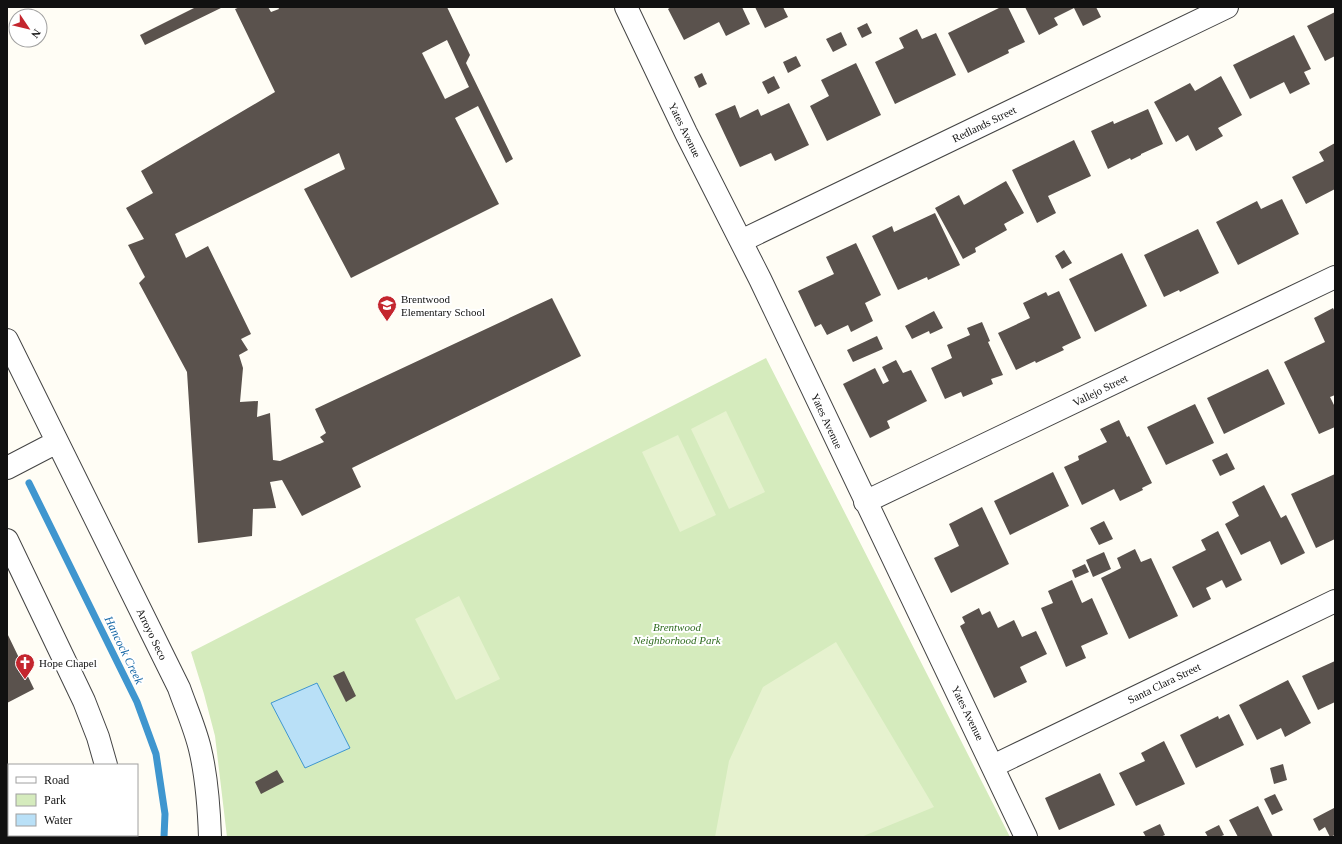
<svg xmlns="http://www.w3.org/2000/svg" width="1342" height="844" font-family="'Times New Roman',serif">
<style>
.green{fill:#d5ebbd}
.pitch{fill:#e6f2cf}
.water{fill:#b9e0f7;stroke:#3f96cf}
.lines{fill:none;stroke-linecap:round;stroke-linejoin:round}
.stream{stroke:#3f96cf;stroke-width:7}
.building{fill:#5a524d;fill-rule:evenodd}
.minor-casing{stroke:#444;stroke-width:24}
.minor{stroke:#fff;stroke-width:22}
.labels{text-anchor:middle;stroke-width:4;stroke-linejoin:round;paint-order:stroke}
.street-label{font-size:11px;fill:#111;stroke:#fff}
.poi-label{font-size:11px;fill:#111;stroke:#fff;text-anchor:start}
.park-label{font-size:11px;font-style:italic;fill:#2f6b1f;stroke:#fff}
.water-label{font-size:12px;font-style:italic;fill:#1768a6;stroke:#fff}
</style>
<rect width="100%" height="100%" fill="#fffdf5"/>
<path class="green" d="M 766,358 L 1010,837 L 227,837 L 215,736 L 204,694 L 191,652 Z"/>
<path class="pitch" d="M 726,411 L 765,492 L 729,509 L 691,429 Z
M 678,435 L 716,515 L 680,532 L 642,452 Z
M 459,596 L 500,679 L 456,700 L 415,619 Z
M 836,642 L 934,807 L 861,837 L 715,837 L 729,761 L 763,687 Z"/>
<path class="water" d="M 317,683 L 350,748 L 305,768 L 271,703 Z"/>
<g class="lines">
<path class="stream" d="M 29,483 L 137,702 L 156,754 L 165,814 L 164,837"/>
</g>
<path class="building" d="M 196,7 L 223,7 L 145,45 L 140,35 Z
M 240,7 L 268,7 L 271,12 L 279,9 L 278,7 L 447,7 L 470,55 L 466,63 L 513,159 L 506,163 L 478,106 L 455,118 L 499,204 L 351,278 L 304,189 L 345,169 L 339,153 L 175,234 L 186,258 L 208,246 L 251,334 L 241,339 L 248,350 L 239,355 L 243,368 L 240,402 L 258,401 L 257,417 L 270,413 L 273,460 L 280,461 L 324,442 L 320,437 L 326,433 L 315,409 L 552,298 L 581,356 L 352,468 L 361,487 L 302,516 L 282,480 L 270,482 L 276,508 L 253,509 L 252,536 L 198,543 L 187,372 L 139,283 L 145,277 L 128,245 L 144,239 L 126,208 L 153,193 L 141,171 L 275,92 L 235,9 ZM 447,40 L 469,87 L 445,99 L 422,53 Z
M 671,7 L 742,7 L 750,24 L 726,36 L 719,22 L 684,40 L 668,9 Z
M 755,7 L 783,7 L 788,17 L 765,28 Z
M 1001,7 L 1008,7 L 1025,42 L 1008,50 L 1009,53 L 968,73 L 948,33 Z
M 1025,7 L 1096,7 L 1101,17 L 1083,26 L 1074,8 L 1054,18 L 1058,25 L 1039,35 Z
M 1335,12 L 1335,56 L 1325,61 L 1307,26 Z
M 867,23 L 872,33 L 862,38 L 857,28 Z
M 917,29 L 922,39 L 936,33 L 956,75 L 895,104 L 875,62 L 904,48 L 899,38 Z
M 841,32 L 847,45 L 833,52 L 826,39 Z
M 1294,35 L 1311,69 L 1304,72 L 1310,84 L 1290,94 L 1284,82 L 1250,99 L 1233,65 Z
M 796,56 L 801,66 L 788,73 L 783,62 Z
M 856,63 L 881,115 L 827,141 L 810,106 L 829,96 L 821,80 Z
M 702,73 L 707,84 L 699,88 L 694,77 Z
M 774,76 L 780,88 L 768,94 L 762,82 Z
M 1221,76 L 1242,115 L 1218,128 L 1223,136 L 1196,151 L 1188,135 L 1176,142 L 1154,102 L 1190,83 L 1195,91 Z
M 789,103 L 809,145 L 775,161 L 771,153 L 740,167 L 715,114 L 735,105 L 740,118 L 758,109 L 761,116 Z
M 1148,109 L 1163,144 L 1141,154 L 1141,155 L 1131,160 L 1130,158 L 1108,169 L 1091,131 L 1113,121 L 1114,124 Z
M 1074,140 L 1091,176 L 1048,196 L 1056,213 L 1037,223 L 1012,170 Z
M 1335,143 L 1335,189 L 1306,204 L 1292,177 L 1324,161 L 1319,152 Z
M 1006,181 L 1024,213 L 1004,224 L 1007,230 L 975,248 L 976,252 L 963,259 L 935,208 L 959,195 L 964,205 Z
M 1282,199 L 1299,234 L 1238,265 L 1216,222 L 1257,201 L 1261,209 Z
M 935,213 L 960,265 L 928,280 L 927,277 L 898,290 L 872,236 L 892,226 L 894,232 Z
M 1198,229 L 1219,273 L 1180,292 L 1179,290 L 1164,297 L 1144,255 Z
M 856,243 L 881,295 L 865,303 L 873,321 L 851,332 L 848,325 L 827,335 L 821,324 L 815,327 L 798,291 L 834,274 L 826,257 Z
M 1064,250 L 1072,263 L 1062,269 L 1055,256 Z
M 1122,253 L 1147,306 L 1095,332 L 1069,279 Z
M 1059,291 L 1081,338 L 1062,347 L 1064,350 L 1036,363 L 1035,361 L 1016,370 L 998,333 L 1030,318 L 1023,303 L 1046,292 L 1048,296 Z
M 1333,308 L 1335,312 L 1335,395 L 1330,397 L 1335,407 L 1335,427 L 1319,434 L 1284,362 L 1325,342 L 1314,318 Z
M 934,311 L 943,328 L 930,334 L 929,331 L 912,339 L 905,326 Z
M 982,322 L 990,341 L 988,342 L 1003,375 L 991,379 L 993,384 L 963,397 L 961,392 L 945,399 L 931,368 L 952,358 L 947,345 L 970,335 L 967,328 Z
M 877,336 L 883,349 L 853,362 L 847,350 Z
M 896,360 L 903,373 L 911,370 L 927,401 L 887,421 L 890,428 L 870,438 L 843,384 L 875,368 L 883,384 L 889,381 L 882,367 Z
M 1268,369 L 1285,404 L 1224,434 L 1207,398 Z
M 1195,404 L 1214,443 L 1166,465 L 1147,427 Z
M 1119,420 L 1127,437 L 1129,436 L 1152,483 L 1142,488 L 1143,490 L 1120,501 L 1114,489 L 1082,505 L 1064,467 L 1079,460 L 1078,456 L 1107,442 L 1100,429 Z
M 1227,453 L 1235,469 L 1220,476 L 1212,460 Z
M 1053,472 L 1069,506 L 1010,535 L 994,501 Z
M 1335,474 L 1335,539 L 1316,548 L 1291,494 Z
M 1264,485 L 1281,518 L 1286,515 L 1305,553 L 1281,565 L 1270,541 L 1241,555 L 1225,524 L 1239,516 L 1232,502 Z
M 982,507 L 1009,564 L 951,593 L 934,558 L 959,546 L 949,524 Z
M 1104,521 L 1113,539 L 1099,545 L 1090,528 Z
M 1218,531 L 1242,580 L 1226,588 L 1222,580 L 1206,588 L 1211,599 L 1193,608 L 1172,567 L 1206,550 L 1201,540 Z
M 1135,549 L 1141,562 L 1151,558 L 1178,616 L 1129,639 L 1101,578 L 1121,568 L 1117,558 Z
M 1104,552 L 1111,569 L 1093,577 L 1086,560 Z
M 1085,564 L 1089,572 L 1075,578 L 1072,570 Z
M 1072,580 L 1082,603 L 1092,598 L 1108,634 L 1081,646 L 1086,658 L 1066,667 L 1041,608 L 1053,603 L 1048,591 Z
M 979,608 L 982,615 L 990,611 L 998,628 L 1014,620 L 1022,637 L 1036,631 L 1047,654 L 1020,667 L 1027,682 L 994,698 L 960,626 L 965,623 L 962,617 Z
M 7,633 L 34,689 L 7,703 Z
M 1335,661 L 1335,702 L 1318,710 L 1302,676 Z
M 344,671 L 356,696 L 346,702 L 333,676 Z
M 1288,680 L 1311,723 L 1285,737 L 1281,728 L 1257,740 L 1239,705 Z
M 1229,714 L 1244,745 L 1196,768 L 1180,735 L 1218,716 L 1219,719 Z
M 1164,741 L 1185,784 L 1136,806 L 1119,773 L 1145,761 L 1141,753 Z
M 1283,764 L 1287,780 L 1274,784 L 1270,768 Z
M 277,770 L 284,782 L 261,794 L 255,782 Z
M 1100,773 L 1115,805 L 1059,830 L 1045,798 Z
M 1275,794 L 1283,810 L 1272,815 L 1264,799 Z
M 1258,806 L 1273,837 L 1238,837 L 1229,820 Z
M 1334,808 L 1335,810 L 1335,835 L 1330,837 L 1325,827 L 1319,831 L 1313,819 Z
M 1160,824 L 1165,835 L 1160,837 L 1146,837 L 1143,832 Z
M 1219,825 L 1224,835 L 1219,837 L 1208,837 L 1205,832 Z"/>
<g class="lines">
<g class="minor-casing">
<path id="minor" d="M 626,7 L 686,133 L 760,279 L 1026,837
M 741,241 L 1227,7
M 7,340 L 179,688 C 186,708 195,728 200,749 C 207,778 209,808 210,837
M 7,468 L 57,442
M 865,502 L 1335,277
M 7,540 L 84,701 L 98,737 L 106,765
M 993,766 L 1335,601
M 116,835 L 116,837"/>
</g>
<use href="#minor" class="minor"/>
</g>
<defs>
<g id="school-pin" transform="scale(1)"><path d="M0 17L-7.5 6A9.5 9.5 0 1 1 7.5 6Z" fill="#c4262e" stroke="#fff"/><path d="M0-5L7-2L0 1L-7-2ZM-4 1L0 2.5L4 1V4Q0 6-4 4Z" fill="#fff"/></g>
<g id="church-pin" transform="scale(1)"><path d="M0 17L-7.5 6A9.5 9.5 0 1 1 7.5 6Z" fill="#c4262e" stroke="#fff"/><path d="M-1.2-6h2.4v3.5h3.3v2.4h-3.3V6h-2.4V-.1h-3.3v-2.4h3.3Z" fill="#fff"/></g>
</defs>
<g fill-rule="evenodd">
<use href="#school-pin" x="387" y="305"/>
<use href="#church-pin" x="25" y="663"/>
</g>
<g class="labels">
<g class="street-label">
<text transform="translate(984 124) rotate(-26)" y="4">Redlands Street</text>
<text transform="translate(685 130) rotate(64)" y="4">Yates Avenue</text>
<text transform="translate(1100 390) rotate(-26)" y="4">Vallejo Street</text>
<text transform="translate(827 421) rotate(65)" y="4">Yates Avenue</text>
<text transform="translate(152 634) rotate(64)" y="4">Arroyo Seco</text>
<text transform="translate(1164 683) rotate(-26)" y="4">Santa Clara Street</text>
<text transform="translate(968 713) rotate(64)" y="4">Yates Avenue</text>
</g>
<g class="poi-label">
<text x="401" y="303">Brentwood<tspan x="401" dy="13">Elementary School</tspan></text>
<text x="39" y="667">Hope Chapel</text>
</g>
<g class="park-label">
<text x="677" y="631">Brentwood<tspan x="677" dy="13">Neighborhood Park</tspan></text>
</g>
<g class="water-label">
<text transform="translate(124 650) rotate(64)" y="4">Hancock Creek</text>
</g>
</g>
<rect width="1342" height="844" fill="none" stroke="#111111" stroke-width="16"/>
<rect x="8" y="764" width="130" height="72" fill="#ffffff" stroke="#a0a0a0"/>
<rect x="16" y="777" width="20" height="6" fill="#ffffff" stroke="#a0a0a0"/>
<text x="44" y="784" font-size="12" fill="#111111">Road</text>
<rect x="16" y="794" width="20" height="12" fill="#d5ebbd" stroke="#a0a0a0"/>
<text x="44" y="804" font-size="12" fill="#111111">Park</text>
<rect x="16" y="814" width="20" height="12" fill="#b9e0f7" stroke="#a0a0a0"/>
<text x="44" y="824" font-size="12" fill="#111111">Water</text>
<g transform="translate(28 28) rotate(125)"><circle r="19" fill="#ffffff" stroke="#a0a0a0"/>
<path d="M0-3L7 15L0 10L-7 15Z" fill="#c4262e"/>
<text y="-6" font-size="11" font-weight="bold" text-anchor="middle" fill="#111111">N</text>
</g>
</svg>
